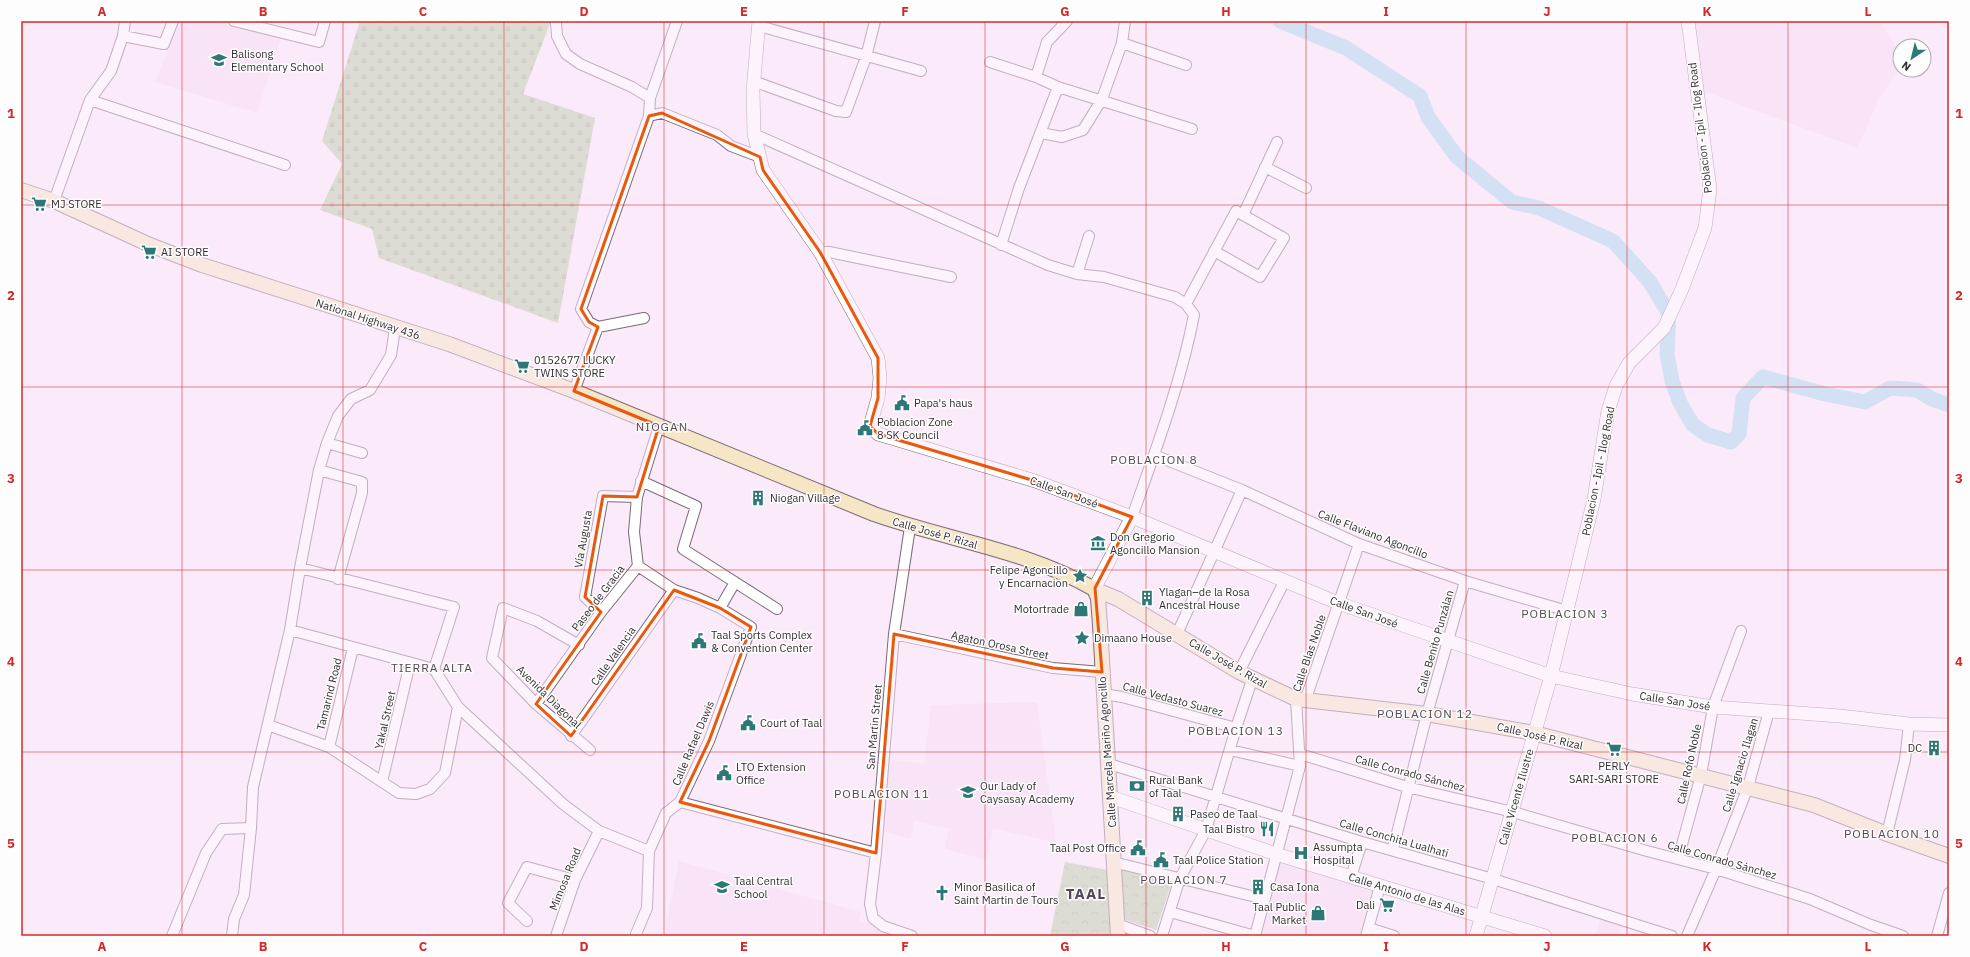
<svg xmlns="http://www.w3.org/2000/svg" width="1970" height="957" font-family="'IBM Plex Sans',sans-serif">
<style>
.built{fill:#f4ddf2}
.cemetery{fill:url(#cemetery-stones)}
.park{fill:url(#park-crowns)}
.lines{fill:none;stroke-linecap:round;stroke-linejoin:round}
.river{stroke:#a4d6ee;stroke-width:15}
.minor-casing{stroke:#796a78;stroke-width:12}
.tertiary-casing{stroke:#796a78;stroke-width:14}
.secondary-casing{stroke:#796a78;stroke-width:16}
.minor{stroke:#fff;stroke-width:10}
.tertiary{stroke:#fff;stroke-width:13}
.secondary{stroke:#f7e6c6;stroke-width:14}
.marked{fill:none;stroke:#e8590c;stroke-width:3;stroke-linejoin:round}
.grid{fill:none;stroke:#d62828;stroke-width:1;stroke-opacity:0.55}
.labels{text-anchor:middle;stroke-width:3;stroke-linejoin:round;paint-order:stroke}
.poi-label{font-size:11px;fill:#342d33;stroke:#fdfdfd;text-anchor:start}
.street-label{font-size:11px;fill:#342d33;stroke:#fdfdfd}
.neighbourhood-label{font-size:12px;letter-spacing:1px;fill:#544653;stroke:#fdfdfd}
.district-label{font-size:15px;font-weight:bold;letter-spacing:1px;fill:#544653;stroke:#fdfdfd}
.neatline{fill:none;stroke:#d62828;stroke-width:1.5}
.grid-label{font-size:13px;text-anchor:middle;font-weight:bold;fill:#d62828}
</style>
<defs>
<pattern id="cemetery-stones" width="16" height="16" patternUnits="userSpaceOnUse"><rect width="16" height="16" fill="#b9cda7"/><path d="M2 7V4a2 2 0 0 1 4 0v3zM10 15v-3a2 2 0 0 1 4 0v3z" fill="#a0b090"/></pattern>
<pattern id="park-crowns" width="20" height="18" patternUnits="userSpaceOnUse"><rect width="20" height="18" fill="#b9cda7"/><path d="M2 6a3 3 0 1 1 6 0M12 15a3 3 0 1 1 6 0" fill="none" stroke="#a0b090"/></pattern>
</defs>
<rect width="100%" height="100%" fill="#fbeaf9"/>
<path class="built" d="M 181,21 L 217,21 L 281,38 L 257,113 L 155,82 Z
M 1694,21 L 1880,21 L 1898,50 L 1898,71 L 1880,97 L 1857,148 L 1698,89 Z
M 1037,702 L 1056,843 L 993,828 L 986,860 L 945,849 L 949,828 L 914,821 L 911,839 L 883,831 L 890,760 L 924,764 L 931,705 Z
M 679,861 L 861,912 L 859,920 L 905,936 L 664,936 Z
M 1280,861 L 1375,889 L 1362,936 L 1260,936 Z
M 1601,917 L 1622,925 L 1618,936 L 1595,936 Z"/>
<path class="cemetery" d="M 360,21 L 551,21 L 523,94 L 595,118 L 558,323 L 379,258 L 372,229 L 320,210 L 342,164 L 322,141 Z"/>
<path class="park" d="M 1065,862 L 1108,870 L 1111,936 L 1050,936 Z
M 1117,865 L 1171,879 L 1171,885 L 1156,930 L 1120,918 Z"/>
<g class="lines">
<path class="river" d="M 1280,21 L 1346,48 L 1420,96 L 1428,117 L 1457,157 L 1512,202 L 1539,208 L 1613,241 L 1650,282 L 1669,314 L 1667,354 L 1672,381 L 1680,403 L 1693,425 L 1708,435 L 1731,442 L 1739,434 L 1743,398 L 1763,377 L 1825,394 L 1865,402 L 1890,388 L 1917,390 L 1932,399 L 1949,405"/>
<g class="minor-casing">
<path id="minor" d="M 234,21 L 319,42 L 325,21
M 556,23 L 557,36 L 566,54 L 580,64 L 632,87 L 650,98
M 759,26 L 921,71
M 123,36 L 164,44 L 173,21
M 1122,43 L 1186,65
M 990,62 L 1036,77 L 1058,87 L 1192,129
M 1036,77 L 1047,42 L 1067,21
M 753,81 L 836,111 L 846,112 L 866,57 L 875,21
M 90,100 L 285,165
M 649,116 L 662,113 L 717,135 L 731,146 L 760,157
M 1041,133 L 1062,137 L 1083,130 L 1102,99 L 1122,43 L 1125,21
M 754,134 L 1048,265 L 1077,274 L 1104,277 L 1175,297 L 1186,304 L 1194,315 C 1181,383 1155,452 1132,517
M 1265,167 L 1306,188
M 54,201 L 90,100 L 111,71 L 123,36 L 125,21
M 1001,245 L 1019,188 L 1058,87
M 1214,251 L 1260,277 L 1284,238 L 1243,215
M 820,252 L 829,252 L 951,277
M 1077,274 L 1089,236
M 1186,304 L 1236,211 L 1243,215 L 1277,142
M 598,327 L 589,322 L 581,309 L 649,116 L 650,98 L 677,21
M 574,391 L 598,327 L 644,318
M 327,443 L 362,453
M 1154,455 L 1242,490 L 1359,544 L 1465,581 L 1567,611
M 319,470 L 362,482 L 362,493 L 338,579
M 641,481 L 696,506 L 683,549 L 777,609
M 910,527 L 894,634 L 876,853 L 870,904 L 873,918 L 883,926 L 912,936
M 300,568 L 454,607 L 434,669
M 720,608 L 735,582
M 601,612 L 585,597 L 603,496 L 637,497
M 290,630 L 434,669 L 458,707 L 563,804 L 599,831 L 649,851
M 894,634 L 1053,668 L 1102,672
M 1177,634 L 1242,490
M 579,645 L 537,621 L 503,608 L 492,658 L 536,704 L 590,750
M 1239,672 L 1284,582
M 1104,694 L 1122,697 L 1236,728
M 1305,701 L 1359,544
M 536,704 L 601,612 L 638,566 L 634,532 L 637,497 L 659,426
M 268,725 L 329,747 L 399,793 L 416,794 L 430,789 L 445,773 L 458,707
M 571,736 L 674,590
M 329,747 L 353,648
M 1230,750 L 1300,766
M 1300,754 L 1407,787 L 1513,812 L 1647,851 L 1716,869 L 1810,899 L 1871,925 L 1903,936
M 1109,764 L 1362,842 L 1493,879 L 1672,936
M 382,782 L 410,663
M 680,802 L 876,853
M 1887,834 L 1905,760 L 1909,724
M 1393,849 L 1427,714 L 1465,581
M 1678,859 L 1701,775 L 1713,707 L 1741,631
M 1113,862 L 1264,899
M 1351,877 L 1362,842
M 1170,912 L 1255,936
M 527,921 L 508,903 L 527,867 L 575,880
M 1117,924 L 1150,936
M 1369,928 L 1394,936
M 636,934 L 647,908 L 649,851 L 666,813 L 680,802 L 709,741 L 751,627 L 720,608 L 698,598 L 674,590 L 638,566
M 172,936 L 206,853 L 222,829 L 251,828
M 232,936 L 234,919 L 244,895 L 251,828 L 253,787 L 290,630 L 300,568 L 319,470 L 327,443 L 338,416 L 351,399 L 370,390 L 391,355 L 395,328
M 556,936 L 575,880 L 599,831
M 1162,936 L 1180,878 L 1206,830 L 1236,728 L 1252,680
M 1255,936 L 1300,766 L 1296,699
M 1366,936 L 1380,886
M 1687,936 L 1716,869 L 1748,787 L 1769,711
M 1937,936 L 1949,893"/>
</g>
<g class="tertiary-casing">
<path id="tertiary" d="M 759,21 L 753,90 L 754,134 L 763,170 L 820,252 L 878,358 L 880,378 L 878,398 L 870,426 L 878,434 L 1035,481 L 1132,517 L 1338,603 L 1551,676 L 1632,694 L 1713,707 L 1840,716 L 1909,724 L 1949,725
M 1094,589 L 1132,517
M 1111,797 L 1276,854 L 1545,936
M 1476,936 L 1551,676 L 1594,499 L 1608,411 L 1616,386 L 1629,363 L 1664,328 L 1682,289 L 1705,228 L 1710,189 L 1688,21"/>
</g>
<g class="secondary-casing">
<path id="secondary" d="M 21,190 L 54,201 L 150,245 L 202,265 L 449,344 L 574,391 L 874,514 C 947,540 1027,550 1094,589 L 1098,598 L 1100,625 L 1118,936
M 1096,592 L 1101,592 L 1118,599 L 1239,672 L 1296,699 L 1427,714 L 1534,733 L 1814,805 L 1887,834 L 1949,856"/>
</g>
<use href="#minor" class="minor"/>
<use href="#tertiary" class="tertiary"/>
<use href="#secondary" class="secondary"/>
</g>
<path d="M0 0H1970V957H0ZM 662,113 L 760,157 L 763,170 L 820,252 L 878,358 L 878,398 L 870,426 L 878,434 L 1035,481 L 1132,517 L 1095,588 L 1102,672 L 1053,668 L 894,634 L 876,853 L 680,802 L 709,741 L 751,627 L 720,608 L 674,590 L 571,736 L 536,704 L 601,612 L 585,597 L 603,496 L 637,497 L 659,426 L 574,391 L 598,327 L 589,322 L 581,309 L 649,116 Z" fill="#fbeaf9" fill-opacity=".55" fill-rule="evenodd"/>
<path class="marked" d="M 662,113 L 760,157 L 763,170 L 820,252 L 878,358 L 878,398 L 870,426 L 878,434 L 1035,481 L 1132,517 L 1095,588 L 1102,672 L 1053,668 L 894,634 L 876,853 L 680,802 L 709,741 L 751,627 L 720,608 L 674,590 L 571,736 L 536,704 L 601,612 L 585,597 L 603,496 L 637,497 L 659,426 L 574,391 L 598,327 L 589,322 L 581,309 L 649,116 Z"/>
<path class="grid" d="M 182,21 L 182,936M 343,21 L 343,936M 504,21 L 504,936M 664,21 L 664,936M 824,21 L 824,936M 985,21 L 985,936M 1146,21 L 1146,936M 1306,21 L 1306,936M 1466,21 L 1466,936M 1627,21 L 1627,936M 1788,21 L 1788,936M 21,205 L 1949,205M 21,387 L 1949,387M 21,570 L 1949,570M 21,752 L 1949,752"/>
<defs>
<g id="school-bare" transform="scale(1.2)"><path d="M0-5L7-2L0 1L-7-2ZM-4 1L0 2.5L4 1V4Q0 6-4 4Z" fill="#2d7776" stroke="#fdfdfd" stroke-width="2.5" paint-order="stroke"/></g>
<g id="supermarket-bare" transform="scale(1.2)"><path d="M-6-5.5h2.5l.6 2H6L4.5 2H-2.5L-4.4-4H-6ZM-1.5 3.2a1.3 1.3 0 1 0 .1 0ZM3 3.2a1.3 1.3 0 1 0 .1 0Z" fill="#2d7776" stroke="#fdfdfd" stroke-width="2.5" paint-order="stroke"/></g>
<g id="civic-bare" transform="scale(1.2)"><path d="M-.6-6.5H3V-4.5H.6V-3L4-1V1h2V6H-6V1h2V-1L-.6-3ZM-1.2 2.5V6h2.4V2.5Z" fill="#2d7776" stroke="#fdfdfd" stroke-width="2.5" paint-order="stroke"/></g>
<g id="building-bare" transform="scale(1.2)"><path d="M-4-6H4V6H1V3H-1V6H-4ZM-2.5-4.3h1.7v1.8h-1.7ZM.8-4.3h1.7v1.8H.8ZM-2.5-1h1.7V.8h-1.7ZM.8-1h1.7V.8H.8Z" fill="#2d7776" stroke="#fdfdfd" stroke-width="2.5" paint-order="stroke"/></g>
<g id="museum-bare" transform="scale(1.2)"><path d="M0-6L6-3V-2H-6V-3ZM-5-1h2V3h-2ZM-1-1h2V3h-2ZM3-1h2V3H3ZM-6 4H6V6H-6Z" fill="#2d7776" stroke="#fdfdfd" stroke-width="2.5" paint-order="stroke"/></g>
<g id="sight-bare" transform="scale(1.2)"><path d="M0-6L1.8-2.2L6-1.7L2.9 1.2L3.7 5.4L0 3.3L-3.7 5.4L-2.9 1.2L-6-1.7L-1.8-2.2Z" fill="#2d7776" stroke="#fdfdfd" stroke-width="2.5" paint-order="stroke"/></g>
<g id="shop-bare" transform="scale(1.2)"><path d="M-5-2.5h2.3a2.7 3.5 0 0 1 5.4 0H5L5.5 6h-11ZM-1.5-2.5h3a1.5 2.3 0 0 0-3 0Z" fill="#2d7776" stroke="#fdfdfd" stroke-width="2.5" paint-order="stroke"/></g>
<g id="bank-bare" transform="scale(1.2)"><path d="M-6-4H6V4H-6ZM0-2.3a2.3 2.3 0 1 0 0 4.6a2.3 2.3 0 1 0 0-4.6Z" fill="#2d7776" stroke="#fdfdfd" stroke-width="2.5" paint-order="stroke"/></g>
<g id="restaurant-bare" transform="scale(1.2)"><path d="M-5-6h1v4h1v-4h1v4h1v-4h1v5L-1.5 .5V6h-2V.5L-5-1ZM5-6V6H3V1.5H1.5Q1.5-4 5-6Z" fill="#2d7776" stroke="#fdfdfd" stroke-width="2.5" paint-order="stroke"/></g>
<g id="hospital-bare" transform="scale(1.2)"><path d="M-5-5h3v3.5h4V-5h3V5h-3V1.5h-4V5h-3Z" fill="#2d7776" stroke="#fdfdfd" stroke-width="2.5" paint-order="stroke"/></g>
<g id="church-bare" transform="scale(1.2)"><path d="M-1.2-6h2.4v3.5h3.3v2.4h-3.3V6h-2.4V-.1h-3.3v-2.4h3.3Z" fill="#2d7776" stroke="#fdfdfd" stroke-width="2.5" paint-order="stroke"/></g>
</defs>
<g fill-rule="evenodd">
<use href="#school-bare" x="219" y="60"/>
<use href="#supermarket-bare" x="39" y="204"/>
<use href="#supermarket-bare" x="149" y="252"/>
<use href="#supermarket-bare" x="522" y="366"/>
<use href="#civic-bare" x="902" y="403"/>
<use href="#civic-bare" x="865" y="428"/>
<use href="#building-bare" x="758" y="498"/>
<use href="#museum-bare" x="1098" y="543"/>
<use href="#sight-bare" x="1080" y="576"/>
<use href="#building-bare" x="1147" y="598"/>
<use href="#shop-bare" x="1081" y="609"/>
<use href="#sight-bare" x="1082" y="638"/>
<use href="#civic-bare" x="699" y="641"/>
<use href="#civic-bare" x="748" y="723"/>
<use href="#building-bare" x="1934" y="748"/>
<use href="#supermarket-bare" x="1614" y="749"/>
<use href="#civic-bare" x="724" y="773"/>
<use href="#bank-bare" x="1137" y="786"/>
<use href="#school-bare" x="968" y="792"/>
<use href="#building-bare" x="1178" y="814"/>
<use href="#restaurant-bare" x="1267" y="829"/>
<use href="#civic-bare" x="1138" y="848"/>
<use href="#hospital-bare" x="1301" y="853"/>
<use href="#civic-bare" x="1161" y="860"/>
<use href="#school-bare" x="722" y="887"/>
<use href="#building-bare" x="1258" y="887"/>
<use href="#church-bare" x="942" y="893"/>
<use href="#supermarket-bare" x="1387" y="905"/>
<use href="#shop-bare" x="1318" y="913"/>
</g>
<g class="labels">
<g class="poi-label">
<text x="231" y="58">Balisong<tspan x="231" dy="13">Elementary School</tspan></text>
<text x="51" y="208">MJ STORE</text>
<text x="161" y="256">AI STORE</text>
<text x="534" y="364">0152677 LUCKY<tspan x="534" dy="13">TWINS STORE</tspan></text>
<text x="914" y="407">Papa's haus</text>
<text x="877" y="426">Poblacion Zone<tspan x="877" dy="13">8 SK Council</tspan></text>
<text x="770" y="502">Niogan Village</text>
<text x="1110" y="541">Don Gregorio<tspan x="1110" dy="13">Agoncillo Mansion</tspan></text>
<text x="1068" y="574" text-anchor="end">Felipe Agoncillo<tspan x="1068" dy="13">y Encarnacion</tspan></text>
<text x="1159" y="596">Ylagan–de la Rosa<tspan x="1159" dy="13">Ancestral House</tspan></text>
<text x="1069" y="613" text-anchor="end">Motortrade</text>
<text x="711" y="639">Taal Sports Complex<tspan x="711" dy="13">&amp; Convention Center</tspan></text>
<text x="1094" y="642">Dimaano House</text>
<text x="760" y="727">Court of Taal</text>
<text x="1922" y="752" text-anchor="end">DC</text>
<text x="1614" y="770" text-anchor="middle">PERLY<tspan x="1614" dy="13">SARI-SARI STORE</tspan></text>
<text x="736" y="771">LTO Extension<tspan x="736" dy="13">Office</tspan></text>
<text x="1149" y="784">Rural Bank<tspan x="1149" dy="13">of Taal</tspan></text>
<text x="980" y="790">Our Lady of<tspan x="980" dy="13">Caysasay Academy</tspan></text>
<text x="1190" y="818">Paseo de Taal</text>
<text x="1255" y="833" text-anchor="end">Taal Bistro</text>
<text x="1313" y="851">Assumpta<tspan x="1313" dy="13">Hospital</tspan></text>
<text x="1126" y="852" text-anchor="end">Taal Post Office</text>
<text x="1173" y="864">Taal Police Station</text>
<text x="734" y="885">Taal Central<tspan x="734" dy="13">School</tspan></text>
<text x="954" y="891">Minor Basilica of<tspan x="954" dy="13">Saint Martin de Tours</tspan></text>
<text x="1270" y="891">Casa Iona</text>
<text x="1375" y="909" text-anchor="end">Dali</text>
<text x="1306" y="911" text-anchor="end">Taal Public<tspan x="1306" dy="13">Market</tspan></text>
</g>
<g class="street-label">
<text transform="translate(1700 128) rotate(-97)" y="4">Poblacion - Ipil - Ilog Road</text>
<text transform="translate(368 319) rotate(18)" y="4">National Highway 436</text>
<text transform="translate(1598 471) rotate(-79)" y="4">Poblacion - Ipil - Ilog Road</text>
<text transform="translate(1064 492) rotate(20)" y="4">Calle San José</text>
<text transform="translate(935 533) rotate(16)" y="4">Calle José P. Rizal</text>
<text transform="translate(1373 534) rotate(21)" y="4">Calle Flaviano Agoncillo</text>
<text transform="translate(583 539) rotate(-80)" y="4">Vía Augusta</text>
<text transform="translate(598 598) rotate(-53)" y="4">Paseo de Gracia</text>
<text transform="translate(1364 612) rotate(20)" y="4">Calle San José</text>
<text transform="translate(1435 642) rotate(-74)" y="4">Calle Benito Punzálan</text>
<text transform="translate(1000 645) rotate(12)" y="4">Agaton Orosa Street</text>
<text transform="translate(1309 653) rotate(-71)" y="4">Calle Blas Noble</text>
<text transform="translate(613 656) rotate(-55)" y="4">Calle Valencia</text>
<text transform="translate(1228 663) rotate(30)" y="4">Calle José P. Rizal</text>
<text transform="translate(329 694) rotate(-76)" y="4">Tamarind Road</text>
<text transform="translate(549 697) rotate(44)" y="4">Avenida Diagonal</text>
<text transform="translate(1173 699) rotate(15)" y="4">Calle Vedasto Suarez</text>
<text transform="translate(1675 701) rotate(9)" y="4">Calle San José</text>
<text transform="translate(385 720) rotate(-77)" y="4">Yakal Street</text>
<text transform="translate(874 727) rotate(-85)" y="4">San Martin Street</text>
<text transform="translate(1540 736) rotate(13)" y="4">Calle José P. Rizal</text>
<text transform="translate(693 743) rotate(-67)" y="4">Calle Rafael Dawis</text>
<text transform="translate(1107 752) rotate(-94)" y="4">Calle Marcela Mariño Agoncillo</text>
<text transform="translate(1689 764) rotate(-78)" y="4">Calle Rofo Noble</text>
<text transform="translate(1740 765) rotate(-73)" y="4">Calle Ignacio Ilagan</text>
<text transform="translate(1410 773) rotate(15)" y="4">Calle Conrado Sánchez</text>
<text transform="translate(1516 797) rotate(-74)" y="4">Calle Vicente Ilustre</text>
<text transform="translate(1394 838) rotate(16)" y="4">Calle Conchita Lualhati</text>
<text transform="translate(1722 860) rotate(16)" y="4">Calle Conrado Sánchez</text>
<text transform="translate(565 879) rotate(-68)" y="4">Mimosa Road</text>
<text transform="translate(1407 894) rotate(17)" y="4">Calle Antonio de las Alas</text>
</g>
<g class="neighbourhood-label">
<text x="662" y="431">NIOGAN</text>
<text x="1154" y="464">POBLACION 8</text>
<text x="1565" y="618">POBLACION 3</text>
<text x="432" y="672">TIERRA ALTA</text>
<text x="1425" y="718">POBLACION 12</text>
<text x="1236" y="735">POBLACION 13</text>
<text x="882" y="798">POBLACION 11</text>
<text x="1892" y="838">POBLACION 10</text>
<text x="1615" y="842">POBLACION 6</text>
<text x="1184" y="884">POBLACION 7</text>
</g>
<g class="district-label">
<text x="1086" y="899">TAAL</text>
</g>
</g>
<rect width="1970" height="957" fill="none" stroke="#fdfdfd" stroke-width="44"/>
<g transform="translate(1912 58) rotate(215)"><circle r="19" fill="#fdfdfd" stroke="#adaaac"/>
<path d="M0-3L7 15L0 10L-7 15Z" fill="#2d7776"/>
<text y="-6" font-size="11" font-weight="bold" text-anchor="middle" fill="#342d33">N</text>
</g>
<rect x="22" y="22" width="1926" height="913" class="neatline"/>
<g class="grid-label">
<text x="102" y="16">A</text>
<text x="263" y="16">B</text>
<text x="423" y="16">C</text>
<text x="584" y="16">D</text>
<text x="744" y="16">E</text>
<text x="905" y="16">F</text>
<text x="1065" y="16">G</text>
<text x="1226" y="16">H</text>
<text x="1386" y="16">I</text>
<text x="1547" y="16">J</text>
<text x="1707" y="16">K</text>
<text x="1868" y="16">L</text>
<text x="11" y="118">1</text>
<text x="1959" y="118">1</text>
<text x="11" y="300">2</text>
<text x="1959" y="300">2</text>
<text x="11" y="483">3</text>
<text x="1959" y="483">3</text>
<text x="11" y="666">4</text>
<text x="1959" y="666">4</text>
<text x="11" y="848">5</text>
<text x="1959" y="848">5</text>
<text x="102" y="951">A</text>
<text x="263" y="951">B</text>
<text x="423" y="951">C</text>
<text x="584" y="951">D</text>
<text x="744" y="951">E</text>
<text x="905" y="951">F</text>
<text x="1065" y="951">G</text>
<text x="1226" y="951">H</text>
<text x="1386" y="951">I</text>
<text x="1547" y="951">J</text>
<text x="1707" y="951">K</text>
<text x="1868" y="951">L</text>
</g>
</svg>
